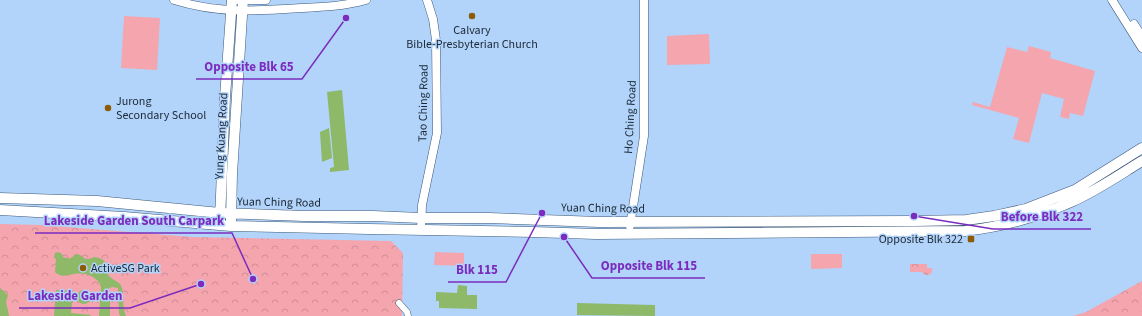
<svg xmlns="http://www.w3.org/2000/svg" width="1142" height="316" font-family="'Source Sans 3',sans-serif">
<style>
.grass{fill:#f4a5ae}
.park{fill:url(#park-crowns)}
.water{fill:#8db969}
.lines{fill:none;stroke-linecap:round;stroke-linejoin:round}
.pedestrian-casing{stroke:#3c597a;stroke-width:7}
.minor-casing{stroke:#3c597a;stroke-width:9}
.tertiary-casing{stroke:#3c597a;stroke-width:11}
.pedestrian{stroke:#fff;stroke-width:6}
.minor{stroke:#fff;stroke-width:8}
.tertiary{stroke:#fff;stroke-width:10}
.poi-dot{fill:#8c5b04;stroke:#b3d4fa;stroke-width:1.5}
.labels{text-anchor:middle;stroke-width:3;stroke-linejoin:round;paint-order:stroke}
.poi-label{font-size:12px;fill:#1a2735;stroke:#b3d4fa;text-anchor:start}
.street-label{font-size:12px;fill:#1a2735;stroke:#b3d4fa}
.leader{fill:none;stroke:#7b2cbf;stroke-width:1.5}
.callout-dot{fill:#7b2cbf;stroke:#b3d4fa;stroke-width:1.5}
.callout-label{font-size:13px;text-anchor:middle;font-weight:bold;fill:#7b2cbf;stroke:#b3d4fa;stroke-width:3;stroke-linejoin:round;paint-order:stroke}
</style>
<defs>
<pattern id="park-crowns" width="20" height="18" patternUnits="userSpaceOnUse"><rect width="20" height="18" fill="#f4a5ae"/><path d="M2 6a3 3 0 1 1 6 0M12 15a3 3 0 1 1 6 0" fill="none" stroke="#d18e96"/></pattern>
</defs>
<rect width="100%" height="100%" fill="#b3d4fa"/>
<path class="grass" d="M 124,16 L 160,18 L 157,70 L 121,68 Z
M 709,34 L 710,64 L 667,65 L 667,36 Z
M 1029,46 L 1051,52 L 1050,58 L 1095,71 L 1083,116 L 1070,113 L 1069,119 L 1060,117 L 1064,99 L 1042,93 L 1029,143 L 1013,139 L 1019,118 L 972,105 L 973,102 L 990,107 L 1007,47 L 1027,52 Z
M 435,252 L 464,253 L 464,266 L 434,265 Z
M 811,254 L 842,254 L 842,268 L 811,269 Z"/>
<path class="park" d="M 0,224 L 42,225 L 192,237 L 391,241 L 403,253 L 402,316 L 0,316 Z
M 910,264 L 927,264 L 927,268 L 932,268 L 932,272 L 929,275 L 925,275 L 922,272 L 910,272 Z
M 1142,281 L 1142,316 L 1073,316 L 1086,312 Z"/>
<path class="water" d="M 342,90 L 349,170 L 330,172 L 330,168 L 334,167 L 327,92 Z
M 329,128 L 332,158 L 322,162 L 320,132 Z
M 58,252 L 62,254 L 63,257 C 69,259 72,259 75,254 C 84,254 83,263 94,257 C 112,259 103,270 110,277 C 114,281 120,281 122,288 C 124,297 122,307 126,316 L 120,316 L 119,313 L 118,288 L 113,287 L 109,288 L 108,291 L 110,296 L 110,316 L 99,316 L 101,287 C 98,276 84,272 74,274 C 67,275 61,278 55,272 L 56,259 L 54,258 L 55,253 Z
M 458,285 L 467,286 L 467,295 L 477,295 L 477,309 L 439,308 L 439,301 L 436,301 L 436,292 L 457,293 Z
M 0,288 L 8,295 L 6,302 L 9,316 L 0,316 Z
M77 297a7 7 0 1 1 14 0a7 7 0 1 1-14 0Z
M 56,290 L 73,291 L 71,313 L 91,315 L 90,316 L 54,316 Z
M 577,303 L 655,305 L 655,316 L 577,315 Z"/>
<g class="lines">
<g class="pedestrian-casing">
<path id="pedestrian" d="M 399,303 L 407,312 L 408,316"/>
</g>
<g class="minor-casing">
<path id="minor" d="M 174,0 C 219,14 256,11 302,8 C 324,7 345,6 366,0
M 236,0 L 266,0
M 1112,0 L 1142,48
M 1134,24 L 1142,37
M 630,226 L 644,136 L 644,0
M 421,230 L 422,205 L 437,133 L 436,40 L 433,19 L 427,0"/>
</g>
<g class="tertiary-casing">
<path id="tertiary" d="M 0,198 L 97,201 L 220,213 L 304,216 L 373,216 L 421,218 L 489,218 L 599,222 L 915,221 L 966,220 L 994,216 L 1026,209 L 1075,190 L 1142,148
M 0,210 L 124,217 L 231,226 L 369,229 L 533,232 L 596,234 L 965,231 C 1002,227 1037,217 1071,202 C 1096,191 1119,175 1142,161
M 220,220 L 225,97 L 232,0
M 231,220 L 232,174 L 243,0"/>
</g>
<use href="#pedestrian" class="pedestrian"/>
<use href="#minor" class="minor"/>
<use href="#tertiary" class="tertiary"/>
</g>
<g class="poi-dot">
<circle cx="472" cy="16" r="4"/>
<circle cx="108" cy="108" r="4"/>
<rect x="967" y="235" width="8" height="8" rx="2"/>
<circle cx="83" cy="268" r="4"/>
</g>
<g class="labels">
<g class="poi-label">
<text x="472" y="34" text-anchor="middle">Calvary<tspan x="472" dy="14">Bible-Presbyterian Church</tspan></text>
<text x="116" y="105">Jurong<tspan x="116" dy="14">Secondary School</tspan></text>
<text x="963" y="243" text-anchor="end">Opposite Blk 322</text>
<text x="91" y="272">ActiveSG Park</text>
</g>
<g class="street-label">
<text transform="translate(423 103) rotate(-89)" y="4">Tao Ching Road</text>
<text transform="translate(630 117) rotate(-87)" y="4">Ho Ching Road</text>
<text transform="translate(221 136) rotate(-87)" y="4">Yung Kuang Road</text>
<text transform="translate(279 202) rotate(1)" y="4">Yuan Ching Road</text>
<text transform="translate(603 208) rotate(1)" y="4">Yuan Ching Road</text>
</g>
</g>
<path class="leader" d="M346 18L302 79H196M914 216L993 229H1091M253 279L232 233H35M564 237L592 278H705M542 213L506 282H448M201 284L130 308H19"/>
<g class="callout-dot">
<circle cx="346" cy="18" r="4"/>
<circle cx="914" cy="216" r="4"/>
<circle cx="253" cy="279" r="4"/>
<circle cx="564" cy="237" r="4"/>
<circle cx="542" cy="213" r="4"/>
<circle cx="201" cy="284" r="4"/>
</g>
<g class="callout-label">
<text x="249" y="71">Opposite Blk 65</text>
<text x="1042" y="221">Before Blk 322</text>
<text x="134" y="225">Lakeside Garden South Carpark</text>
<text x="649" y="270">Opposite Blk 115</text>
<text x="477" y="274">Blk 115</text>
<text x="75" y="300">Lakeside Garden</text>
</g>
</svg>
